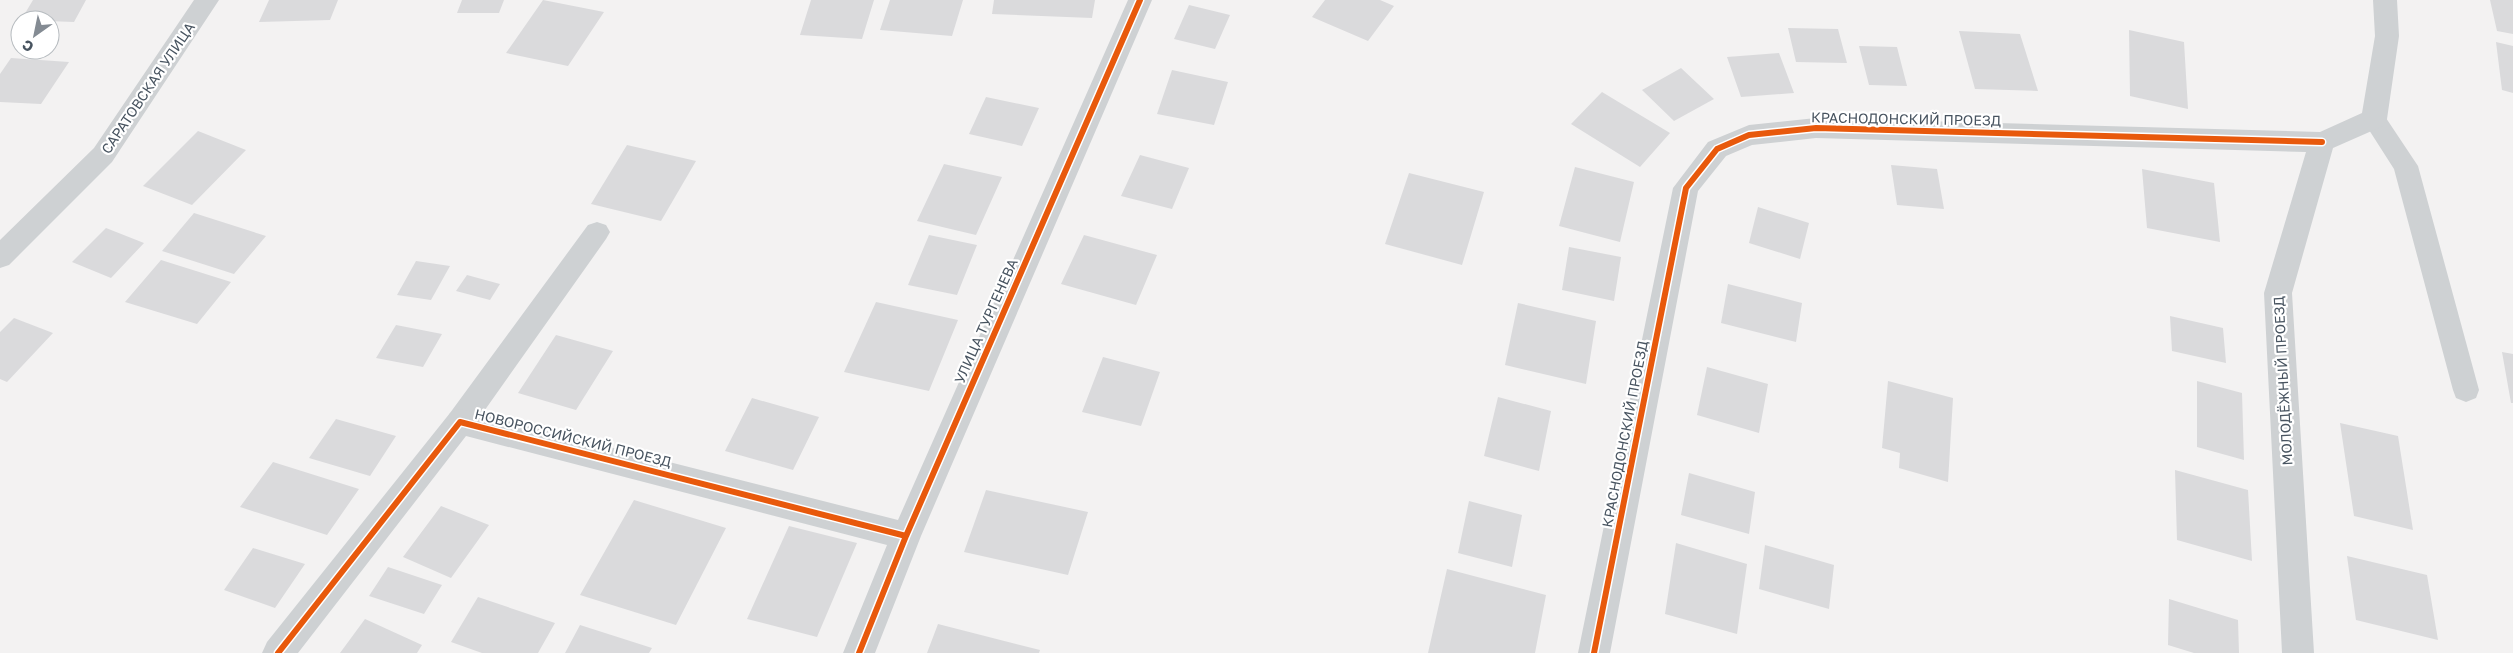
<svg xmlns="http://www.w3.org/2000/svg" width="2513" height="653" font-family="'Golos Text',sans-serif">
<style>
.building{fill:#dadadc}
.lines{fill:none;stroke-linecap:round;stroke-linejoin:round}
.service{fill:#ced1d3;fill-rule:evenodd}
.minor{fill:#ced1d3;fill-rule:evenodd}
.cycleway-casing{stroke:#fff;stroke-width:9}
.cycleway{stroke:#e8590c;stroke-width:6}
.labels{text-anchor:middle;stroke-width:4.5;stroke-linejoin:round;paint-order:stroke}
.street-label{font-size:14px;fill:#485460;stroke:#fff}
</style>
<rect width="100%" height="100%" fill="#f3f2f2"/>
<path class="building" d="M 33,0 L 86,0 L 74,22 L 21,20 Z
M 269,0 L 338,0 L 330,20 L 259,22 Z
M 462,0 L 504,0 L 499,13 L 457,13 Z
M 543,0 L 604,12 L 568,66 L 506,53 Z
M 811,0 L 874,0 L 862,39 L 800,35 Z
M 890,0 L 963,0 L 952,36 L 880,30 Z
M 994,0 L 1095,0 L 1092,18 L 992,14 Z
M 1325,0 L 1380,0 L 1394,6 L 1368,41 L 1312,17 Z
M 2490,0 L 2513,0 L 2513,34 L 2497,31 Z
M 1189,5 L 1230,15 L 1215,49 L 1174,39 Z
M 1788,28 L 1838,29 L 1847,63 L 1796,62 Z
M 2129,30 L 2184,42 L 2188,109 L 2130,96 Z
M 1959,31 L 2020,34 L 2038,91 L 1975,89 Z
M 2496,42 L 2513,46 L 2513,93 L 2502,90 Z
M 1859,46 L 1897,47 L 1907,86 L 1869,85 Z
M 1779,53 L 1794,93 L 1741,97 L 1727,57 Z
M 11,58 L 69,62 L 41,104 L 0,102 L 0,74 Z
M 1681,68 L 1714,99 L 1674,121 L 1642,90 Z
M 1172,70 L 1228,82 L 1214,125 L 1157,114 Z
M 1602,92 L 1670,133 L 1640,167 L 1571,124 Z
M 986,97 L 1039,108 L 1022,146 L 969,134 Z
M 198,131 L 246,150 L 192,205 L 143,186 Z
M 627,145 L 696,161 L 661,221 L 591,204 Z
M 1140,155 L 1189,168 L 1172,209 L 1121,196 Z
M 944,164 L 1002,177 L 976,235 L 917,221 Z
M 1891,165 L 1937,169 L 1944,209 L 1897,205 Z
M 1575,167 L 1634,182 L 1620,242 L 1559,226 Z
M 2142,169 L 2214,183 L 2220,242 L 2147,228 Z
M 1409,173 L 1484,192 L 1462,265 L 1385,244 Z
M 1758,207 L 1809,223 L 1800,259 L 1749,243 Z
M 194,213 L 266,236 L 234,274 L 162,251 Z
M 106,228 L 144,243 L 111,278 L 72,262 Z
M 929,235 L 977,245 L 957,295 L 908,285 Z
M 1084,235 L 1157,255 L 1136,305 L 1061,284 Z
M 1569,247 L 1621,257 L 1614,301 L 1562,290 Z
M 161,260 L 231,282 L 197,324 L 125,302 Z
M 416,261 L 450,266 L 431,300 L 397,295 Z
M 467,275 L 500,284 L 490,300 L 456,291 Z
M 1728,284 L 1802,303 L 1796,342 L 1721,323 Z
M 876,302 L 958,320 L 929,391 L 844,372 Z
M 1518,303 L 1596,321 L 1586,384 L 1505,365 Z
M 2170,316 L 2223,328 L 2226,363 L 2172,351 Z
M 14,318 L 53,333 L 7,382 L 0,379 L 0,332 Z
M 396,325 L 442,334 L 423,367 L 376,358 Z
M 556,335 L 613,351 L 576,410 L 518,393 Z
M 2502,352 L 2513,354 L 2513,403 L 2511,403 Z
M 1103,357 L 1160,372 L 1141,426 L 1082,412 Z
M 1707,367 L 1768,384 L 1759,433 L 1697,415 Z
M 1888,381 L 1953,398 L 1948,482 L 1899,468 L 1900,453 L 1882,448 Z
M 2197,381 L 2242,393 L 2244,460 L 2197,447 Z
M 1498,397 L 1551,411 L 1539,471 L 1484,456 Z
M 752,398 L 819,417 L 793,470 L 725,451 Z
M 336,419 L 396,436 L 370,476 L 309,458 Z
M 2340,423 L 2398,436 L 2413,530 L 2354,516 Z
M 273,462 L 359,489 L 327,535 L 240,507 Z
M 2175,470 L 2248,490 L 2252,561 L 2177,540 Z
M 1689,473 L 1755,492 L 1749,534 L 1681,515 Z
M 986,490 L 1088,512 L 1068,575 L 964,552 Z
M 634,500 L 726,528 L 676,625 L 580,595 Z
M 1469,501 L 1522,515 L 1512,567 L 1458,553 Z
M 441,506 L 489,525 L 451,578 L 403,557 Z
M 789,526 L 857,543 L 817,637 L 747,619 Z
M 1676,543 L 1747,564 L 1737,634 L 1665,614 Z
M 1765,545 L 1834,565 L 1829,609 L 1759,589 Z
M 253,548 L 305,564 L 275,608 L 224,590 Z
M 2347,556 L 2427,575 L 2438,640 L 2356,620 Z
M 388,567 L 442,585 L 424,614 L 369,596 Z
M 1447,569 L 1546,595 L 1535,653 L 1428,653 Z
M 478,597 L 555,623 L 538,653 L 482,653 L 451,642 Z
M 2169,599 L 2238,620 L 2239,653 L 2194,653 L 2168,645 Z
M 365,619 L 422,645 L 417,653 L 340,653 Z
M 938,624 L 1040,650 L 1039,653 L 927,653 Z
M 580,625 L 652,648 L 649,653 L 565,653 Z"/>
<g class="lines">
<path class="service" d="M 2374,110 L 2382,112 L 2418,166 L 2479,390 L 2476,398 L 2466,402 L 2456,398 L 2453,390 L 2394,169 L 2362,119 L 2366,112 Z
M 597,222 L 606,225 L 610,232 L 606,239 L 470,431 L 460,434 L 450,431 L 446,422 L 450,413 L 588,225 Z"/>
<path class="minor" d="M 194,0 L 219,0 L 112,162 L 9,265 L 0,268 L 0,240 L 94,148 Z
M 1128,0 L 1152,0 L 921,536 L 875,653 L 843,653 L 887,545 L 466,436 L 298,653 L 262,653 L 267,642 L 450,413 L 460,409 L 898,520 Z
M 2373,0 L 2397,0 L 2399,36 L 2387,119 L 2383,126 L 2333,148 L 2292,293 L 2314,653 L 2282,653 L 2264,293 L 2306,152 L 1816,138 L 1752,145 L 1726,156 L 1698,191 L 1610,653 L 1578,653 L 1673,188 L 1708,142 L 1749,125 L 1816,118 L 2320,132 L 2362,113 L 2375,36 Z"/>
<g class="cycleway-casing">
<path id="cycleway" d="M 278,653 L 460,422 L 906,536
M 859,653 L 906,536 L 1140,0
M 1594,653 L 1686,188 L 1717,149 L 1749,135 L 1816,128 L 2322,142"/>
</g>
<use href="#cycleway" class="cycleway"/>
</g>
<g class="labels">
<g class="street-label">
<text transform="translate(148 88) rotate(-56)" y="5">САРАТОВСКАЯ УЛИЦА</text>
<text transform="translate(1906 119) rotate(1)" y="5">КРАСНОДОНСКИЙ ПРОЕЗД</text>
<text transform="translate(986 321) rotate(-66)" y="5">УЛИЦА ТУРГЕНЕВА</text>
<text transform="translate(2283 381) rotate(-93)" y="5">МОЛОДЁЖНЫЙ ПРОЕЗД</text>
<text transform="translate(1625 434) rotate(-79)" y="5">КРАСНОДОНСКИЙ ПРОЕЗД</text>
<text transform="translate(573 438) rotate(14)" y="5">НОВОРОССИЙСКИЙ ПРОЕЗД</text>
</g>
</g>
<g transform="translate(35 35) rotate(213)"><circle r="24" fill="#ffffff" stroke="#b6bbbf"/>
<path d="M0-4L9 19L0 12L-9 19Z" fill="#848b93"/>
<text y="-8" font-size="14" font-weight="bold" text-anchor="middle" fill="#485460">С</text>
</g>
</svg>
